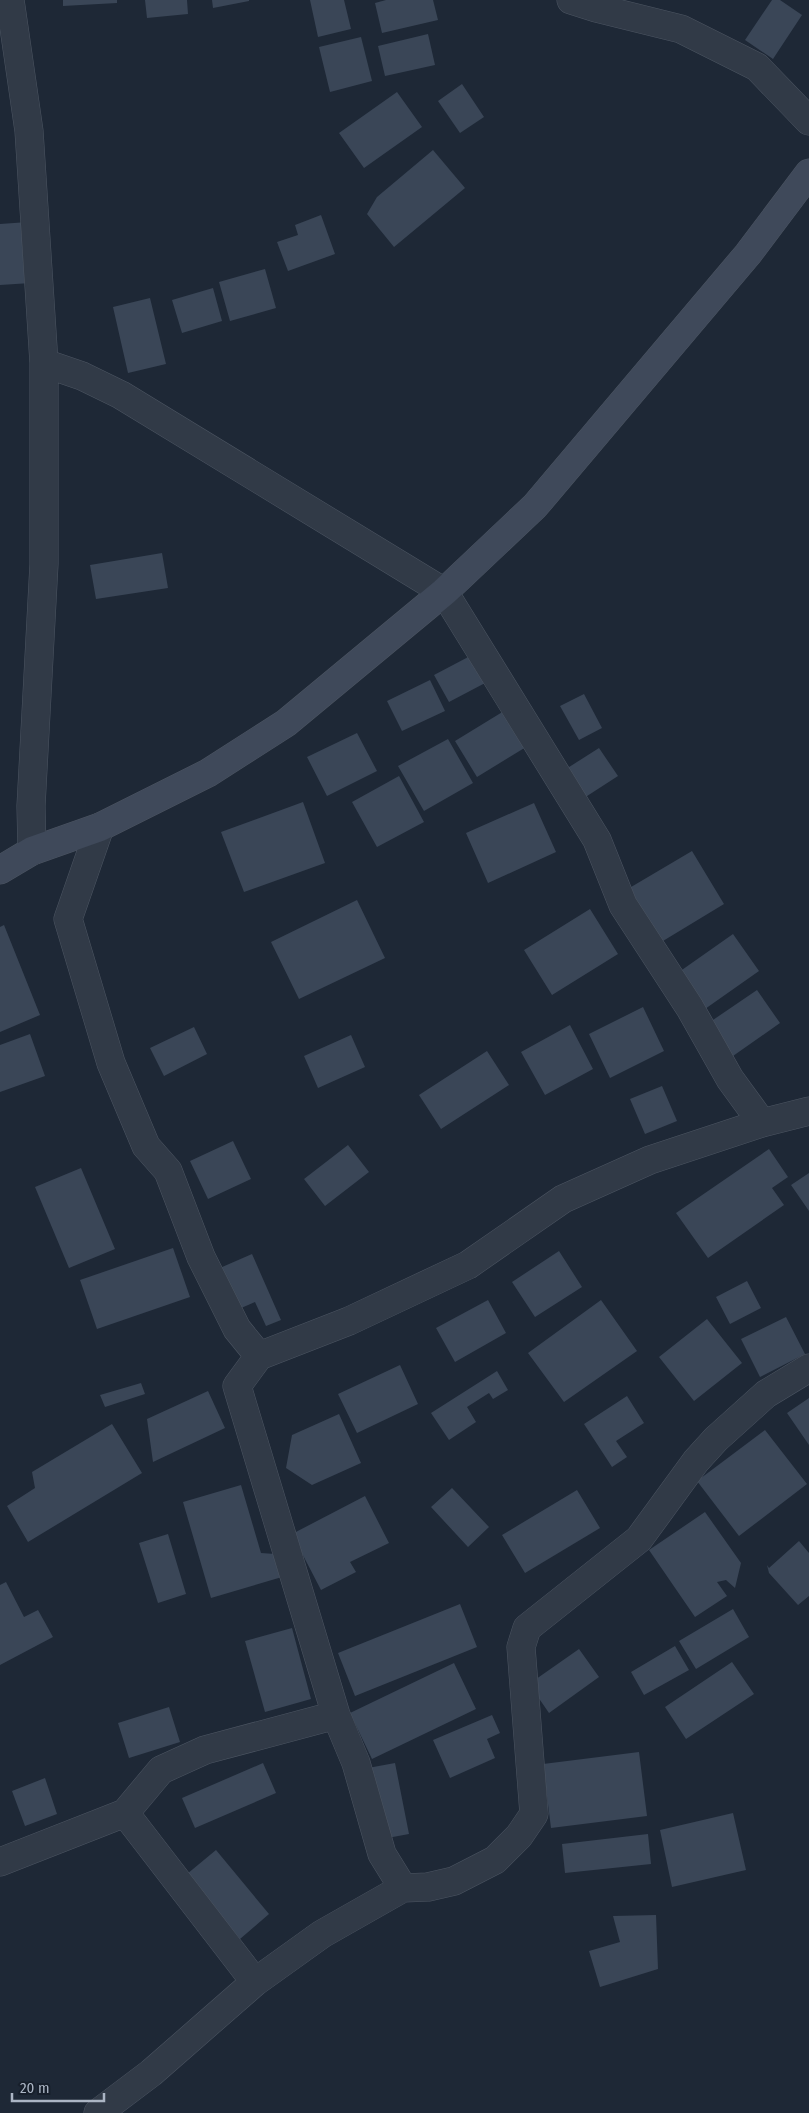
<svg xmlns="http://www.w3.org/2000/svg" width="809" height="2113" font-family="'Fira Sans Condensed',sans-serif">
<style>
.building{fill:#3a4657}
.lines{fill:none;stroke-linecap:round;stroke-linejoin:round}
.street-casing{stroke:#4c5562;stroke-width:29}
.secondary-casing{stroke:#4c5562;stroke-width:29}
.street{stroke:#313a47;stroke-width:28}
.secondary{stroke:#3f495a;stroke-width:28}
</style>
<rect width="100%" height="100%" fill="#1e2836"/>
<path class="building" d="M 63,0 L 117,0 L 117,3 L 63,6 Z
M 145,0 L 187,0 L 188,14 L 147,18 Z
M 212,0 L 249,0 L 249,1 L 213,8 Z
M 310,0 L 344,0 L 351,29 L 318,37 Z
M 386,0 L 433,0 L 438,20 L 382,33 L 375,3 Z
M 772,0 L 780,0 L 802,15 L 773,59 L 745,40 Z
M 428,34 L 435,65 L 385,76 L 378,46 Z
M 361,37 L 372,81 L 330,92 L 319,47 Z
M 462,84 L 484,117 L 460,133 L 438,101 Z
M 397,92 L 422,127 L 364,168 L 339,133 Z
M 433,150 L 465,188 L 394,247 L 367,214 L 377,197 Z
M 321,215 L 335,254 L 288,271 L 277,242 L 298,235 L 295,225 Z
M 28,222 L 31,283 L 0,285 L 0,224 Z
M 265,269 L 276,308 L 230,321 L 219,282 Z
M 213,288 L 222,321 L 182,333 L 172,300 Z
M 150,298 L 166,364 L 128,373 L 113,307 Z
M 162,553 L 168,588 L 96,599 L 90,565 Z
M 472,655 L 487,682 L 449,702 L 434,675 Z
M 430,680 L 445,711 L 402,731 L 387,701 Z
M 584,694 L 602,728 L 579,740 L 560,706 Z
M 504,711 L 526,747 L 477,777 L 455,741 Z
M 357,733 L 377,771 L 327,796 L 307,757 Z
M 448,739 L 473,783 L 424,811 L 398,766 Z
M 599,748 L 618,776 L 584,798 L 566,769 Z
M 399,776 L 424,822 L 377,847 L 352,802 Z
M 303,802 L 325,863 L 244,892 L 221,832 Z
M 534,803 L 556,852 L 488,883 L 466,833 Z
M 692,851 L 724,904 L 658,944 L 626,890 Z
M 357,900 L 385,958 L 299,999 L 271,942 Z
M 590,909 L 618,954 L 552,995 L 524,950 Z
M 4,925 L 40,1015 L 0,1032 L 0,927 Z
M 733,934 L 759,971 L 705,1009 L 679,972 Z
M 757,990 L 780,1023 L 733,1056 L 710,1022 Z
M 643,1007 L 664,1051 L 610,1078 L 589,1034 Z
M 570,1025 L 593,1069 L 545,1095 L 521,1052 Z
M 194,1027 L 207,1054 L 164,1076 L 150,1048 Z
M 30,1034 L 45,1076 L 0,1092 L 0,1045 Z
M 351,1035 L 365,1067 L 318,1088 L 304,1056 Z
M 487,1051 L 509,1085 L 441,1129 L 419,1095 Z
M 662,1086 L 677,1121 L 645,1134 L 630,1099 Z
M 233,1141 L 251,1179 L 208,1199 L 190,1161 Z
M 348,1145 L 369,1172 L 325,1206 L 304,1179 Z
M 769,1149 L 788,1177 L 772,1188 L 784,1205 L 708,1258 L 676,1213 Z
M 81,1168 L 115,1249 L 69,1268 L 35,1187 Z
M 809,1173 L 809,1211 L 791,1185 Z
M 173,1248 L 190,1297 L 97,1329 L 80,1280 Z
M 559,1251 L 582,1287 L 535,1317 L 512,1282 Z
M 252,1254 L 281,1320 L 266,1326 L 255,1302 L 232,1312 L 213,1271 Z
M 747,1281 L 761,1308 L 730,1324 L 716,1297 Z
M 488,1300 L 506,1333 L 455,1362 L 436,1328 Z
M 601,1300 L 637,1351 L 564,1402 L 528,1353 Z
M 786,1317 L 805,1354 L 760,1377 L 741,1339 Z
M 707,1319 L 742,1363 L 694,1401 L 659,1357 Z
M 400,1365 L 418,1404 L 357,1433 L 338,1394 Z
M 497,1371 L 508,1390 L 493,1399 L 489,1393 L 467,1407 L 476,1422 L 449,1440 L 431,1413 Z
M 141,1383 L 145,1394 L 105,1407 L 100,1395 Z
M 208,1391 L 225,1428 L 153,1462 L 147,1419 Z
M 627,1396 L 644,1423 L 616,1441 L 627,1457 L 612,1467 L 584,1424 Z
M 809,1398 L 809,1445 L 787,1413 Z
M 339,1414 L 361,1463 L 312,1485 L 286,1468 L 292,1435 Z
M 112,1424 L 142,1473 L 28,1542 L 7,1506 L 35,1488 L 32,1472 Z
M 765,1430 L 807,1484 L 739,1536 L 697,1481 Z
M 241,1485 L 261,1553 L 275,1554 L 282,1577 L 211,1598 L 183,1502 Z
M 452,1488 L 489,1527 L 468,1547 L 431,1507 Z
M 577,1490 L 600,1528 L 525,1573 L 502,1535 Z
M 365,1496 L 389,1543 L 350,1562 L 356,1572 L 321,1590 L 292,1534 Z
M 705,1512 L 741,1563 L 735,1588 L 726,1580 L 717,1582 L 727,1596 L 695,1617 L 649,1550 Z
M 168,1534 L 186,1594 L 158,1603 L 139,1543 Z
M 799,1541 L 809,1553 L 809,1596 L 798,1605 L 769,1573 L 767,1565 L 769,1568 Z
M 6,1582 L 24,1617 L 38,1610 L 53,1637 L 0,1665 L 0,1585 Z
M 460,1604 L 477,1647 L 355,1696 L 338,1653 Z
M 733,1609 L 749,1637 L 696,1669 L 679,1641 Z
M 292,1628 L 311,1699 L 265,1712 L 245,1641 Z
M 675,1646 L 689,1670 L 644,1695 L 631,1672 Z
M 579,1649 L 599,1677 L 549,1713 L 529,1684 Z
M 732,1662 L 754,1694 L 686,1739 L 665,1707 Z
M 454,1663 L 476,1709 L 372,1759 L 350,1713 Z
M 169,1707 L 180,1742 L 129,1758 L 118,1723 Z
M 492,1715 L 500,1733 L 487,1739 L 495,1758 L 450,1778 L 433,1740 Z
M 639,1752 L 647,1816 L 551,1828 L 543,1764 Z
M 263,1763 L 276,1793 L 195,1828 L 182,1798 Z
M 395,1763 L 409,1834 L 382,1839 L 368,1768 Z
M 45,1778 L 57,1814 L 25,1826 L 12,1791 Z
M 733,1813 L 746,1870 L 672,1887 L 660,1830 Z
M 648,1834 L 651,1864 L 565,1873 L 562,1844 Z
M 216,1850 L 269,1914 L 240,1939 L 187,1874 Z
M 656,1915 L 658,1969 L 600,1987 L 589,1951 L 620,1942 L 613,1916 Z"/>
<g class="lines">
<g class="street-casing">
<path id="street" d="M 10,0 L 29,131 L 44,363 L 44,564 L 31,806 L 32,851
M 571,0 L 596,8 L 681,29 L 757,67 L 809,121
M 44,363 L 82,376 L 121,395 L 444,592 L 597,840 L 623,905 L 690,1008 L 730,1079 L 762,1123
M 100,827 L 68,919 L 111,1063 L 146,1146 L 168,1171 L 201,1257 L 237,1329 L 259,1356
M 336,1715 L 356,1763 L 382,1854 L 403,1888
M 0,1862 L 125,1813 L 161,1770 L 205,1750 L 336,1715 L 237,1386 L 259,1356 L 349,1321 L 468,1265 L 563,1199 L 650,1160 L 762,1123 L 809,1111
M 255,1982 L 322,1934 L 403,1888 L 428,1887 L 454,1881 L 495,1860 L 519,1836 L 534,1814 L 521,1647 L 527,1628 L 639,1539 L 696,1461 L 716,1439 L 766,1394 L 809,1368
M 98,2113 L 151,2073 L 255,1982 L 125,1813"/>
</g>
<g class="secondary-casing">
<path id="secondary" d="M 0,870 L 32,851 L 100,827 L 208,773 L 286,723 L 444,592 L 535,506 L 748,254 L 809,173"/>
</g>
<use href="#street" class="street"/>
<use href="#secondary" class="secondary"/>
</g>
<path d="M12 2093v8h92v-8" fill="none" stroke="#abb5c4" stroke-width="2.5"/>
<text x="20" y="2093" font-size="15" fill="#abb5c4" stroke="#171f2b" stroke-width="4" paint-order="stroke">20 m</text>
</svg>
